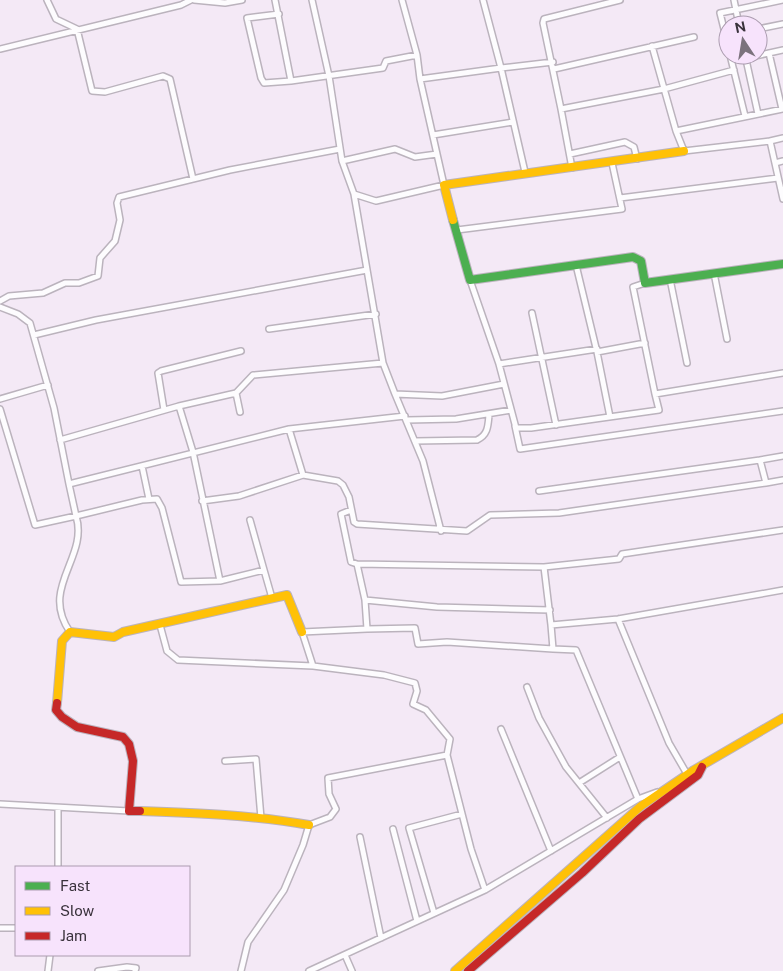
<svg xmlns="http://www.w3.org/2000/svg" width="783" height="971" font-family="'Public Sans',sans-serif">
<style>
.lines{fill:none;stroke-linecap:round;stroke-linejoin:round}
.street-casing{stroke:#bbb3bd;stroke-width:8}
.fast-casing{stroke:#bbb3bd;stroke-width:10}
.slow-casing{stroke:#bbb3bd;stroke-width:10}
.jam-casing{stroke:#bbb3bd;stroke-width:10}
.street{stroke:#fdfcfe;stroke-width:5}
.fast{stroke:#4caf50;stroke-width:8}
.slow{stroke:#ffc107;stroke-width:8}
.jam{stroke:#c62828;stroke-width:8}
</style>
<rect width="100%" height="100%" fill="#f4e9f6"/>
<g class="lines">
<g class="street-casing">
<path id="street" d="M 47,0 L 56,19 L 77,29 L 92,91 L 105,92 L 163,76 L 170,79 L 193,179
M 194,0 L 225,3 L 242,0
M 275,0 L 291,81 L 383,68 L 386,61 L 417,55
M 312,0 L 329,76 L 342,161 L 354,194 L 376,201 L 444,185 L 420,79
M 402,0 L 417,55 L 420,79 L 501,68 L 483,0
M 620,0 L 544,19 L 543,23 L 561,109 L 664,89 L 734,70
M 734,0 L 739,25
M 279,14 L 247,18 L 261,78 L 264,83 L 291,81
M 758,29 L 783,24
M 728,45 L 720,13 L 783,0
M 652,46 L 676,131
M 0,49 L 181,5 L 191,0
M 769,53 L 782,109
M 730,55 L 745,116
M 745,55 L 758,114
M 746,58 L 783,50
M 554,69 L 694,37
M 561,109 L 572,168
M 783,109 L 676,131 L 684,151 L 770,141 L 783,199
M 433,135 L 513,122
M 770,141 L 783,138
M 570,154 L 625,142 L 634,147 L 637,159
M 342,161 L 395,149 L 415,157 L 437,154
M 775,163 L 783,161
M 525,172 L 501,68 L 553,62
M 354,194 L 383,363 L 395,394
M 620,198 L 778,178
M 457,230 L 622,209 L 612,163
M 576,265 L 597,352 L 645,343
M 714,273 L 727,339
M 670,279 L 687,363
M 470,280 L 499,364
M 645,283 L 633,287 L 655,394 L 783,373
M 0,301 L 9,296 L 43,293 L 65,283 L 79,283 L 98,276 L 100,258 L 115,241 L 120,220 L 117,203 L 119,197 L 230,170 L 340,149
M 0,307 L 18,314 L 30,323 L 54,408 L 69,484
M 532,313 L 556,425
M 269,329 L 376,314
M 34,335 L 96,320 L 367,270
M 597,349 L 499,364 L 516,428 L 531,428 L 659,410 L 655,394
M 597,352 L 610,417
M 236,393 L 253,375 L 383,363
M 0,399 L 48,385
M 0,409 L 35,525 L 76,516 C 89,558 39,587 70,632
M 164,410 L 158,373 L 161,371 L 241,351
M 240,412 L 236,393 L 179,406 L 193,452 L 220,581 L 264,570 L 272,598
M 407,420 L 456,419 L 511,410
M 515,426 L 520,449 L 783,411
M 60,440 L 179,406
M 415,441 L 477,440 C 488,435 488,426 489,415
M 783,456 L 760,460 L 766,483 L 783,480
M 142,466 L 149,499
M 303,475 L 338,481 L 343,485 L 349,497 L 354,522 L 357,524 L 467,531 L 490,515 L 559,513 L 766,483
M 539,491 L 760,460
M 202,501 L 239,496 L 303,475 L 289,429 L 405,416
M 351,510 L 341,514 L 351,562 L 357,564 L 365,600
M 250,520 L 264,570
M 783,530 L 622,554 L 619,559 L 544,567 L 551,625 L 618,619 L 783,590
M 441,531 L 423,461 L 395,394 L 442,396 L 504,384
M 357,564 L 544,567
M 220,581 L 181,582 L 162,508 L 157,499 L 142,500 L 76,516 L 69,484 L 289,429
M 550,610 L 437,607 L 365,600 L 367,629 L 415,628 L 418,644 L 447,642 L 553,649
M 618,619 L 669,743 L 687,774
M 160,625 L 167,651 L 178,660 L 313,666
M 551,625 L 553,649 L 576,650 L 638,799
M 367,629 L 302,632 L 313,666 L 384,675 L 415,683 L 417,691 L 413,704 L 426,710 L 450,739 L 447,755 L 471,849 L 485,890
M 527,687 L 539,718 L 566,767 L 607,818
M 501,729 L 551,851
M 225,761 L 256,759 L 261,818
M 579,783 L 620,757
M 0,804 L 129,811
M 58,808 L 58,867
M 393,829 L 417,921
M 360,837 L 381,938
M 434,913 L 409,828 L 462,814
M 0,928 L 16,928
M 345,955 L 352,971
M 48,971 L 50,955
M 98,971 L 127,967 L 136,968 L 135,971
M 241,971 L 248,942 L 284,890 L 303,845 L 309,825 L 330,817 L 336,809 L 329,794 L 328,778 L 447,755
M 309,971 L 485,890 L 638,799 L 657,792"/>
</g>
<g class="fast-casing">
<path id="fast" d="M 453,220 L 470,280 L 633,257 L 641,261 L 645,283 L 783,264"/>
</g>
<g class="slow-casing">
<path id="slow" d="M 453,220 L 444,185 L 684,151
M 57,703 L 62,641 L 70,632 L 114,637 L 123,632 L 287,595 L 302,632
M 140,811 C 197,813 253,815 309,825
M 455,971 L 641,806 L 694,770 L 783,718"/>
</g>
<g class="jam-casing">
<path id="jam" d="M 57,703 L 56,710 L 62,717 L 77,727 L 123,737 L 129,744 L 133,761 L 129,811 L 140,811
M 468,971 L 582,873 L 639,819 L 698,775 L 702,767"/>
</g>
<use href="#street" class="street"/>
<use href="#fast" class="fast"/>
<use href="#slow" class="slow"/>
<use href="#jam" class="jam"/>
</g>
<rect x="15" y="866" width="175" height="90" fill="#f7e3fc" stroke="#ab9caf"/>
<rect x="25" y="882" width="25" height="8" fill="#4caf50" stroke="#ab9caf"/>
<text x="60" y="891" font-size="15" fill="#3a323c">Fast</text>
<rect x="25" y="907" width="25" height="8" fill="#ffc107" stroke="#ab9caf"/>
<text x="60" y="916" font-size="15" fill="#3a323c">Slow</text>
<rect x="25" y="932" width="25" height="8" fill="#c62828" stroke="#ab9caf"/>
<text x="60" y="941" font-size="15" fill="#3a323c">Jam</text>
<g transform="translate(743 40) rotate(348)"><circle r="24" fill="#f7e3fc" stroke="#ab9caf"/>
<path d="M0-4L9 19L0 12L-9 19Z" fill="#7b727d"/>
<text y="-8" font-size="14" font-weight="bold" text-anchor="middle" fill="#3a323c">N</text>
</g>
</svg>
